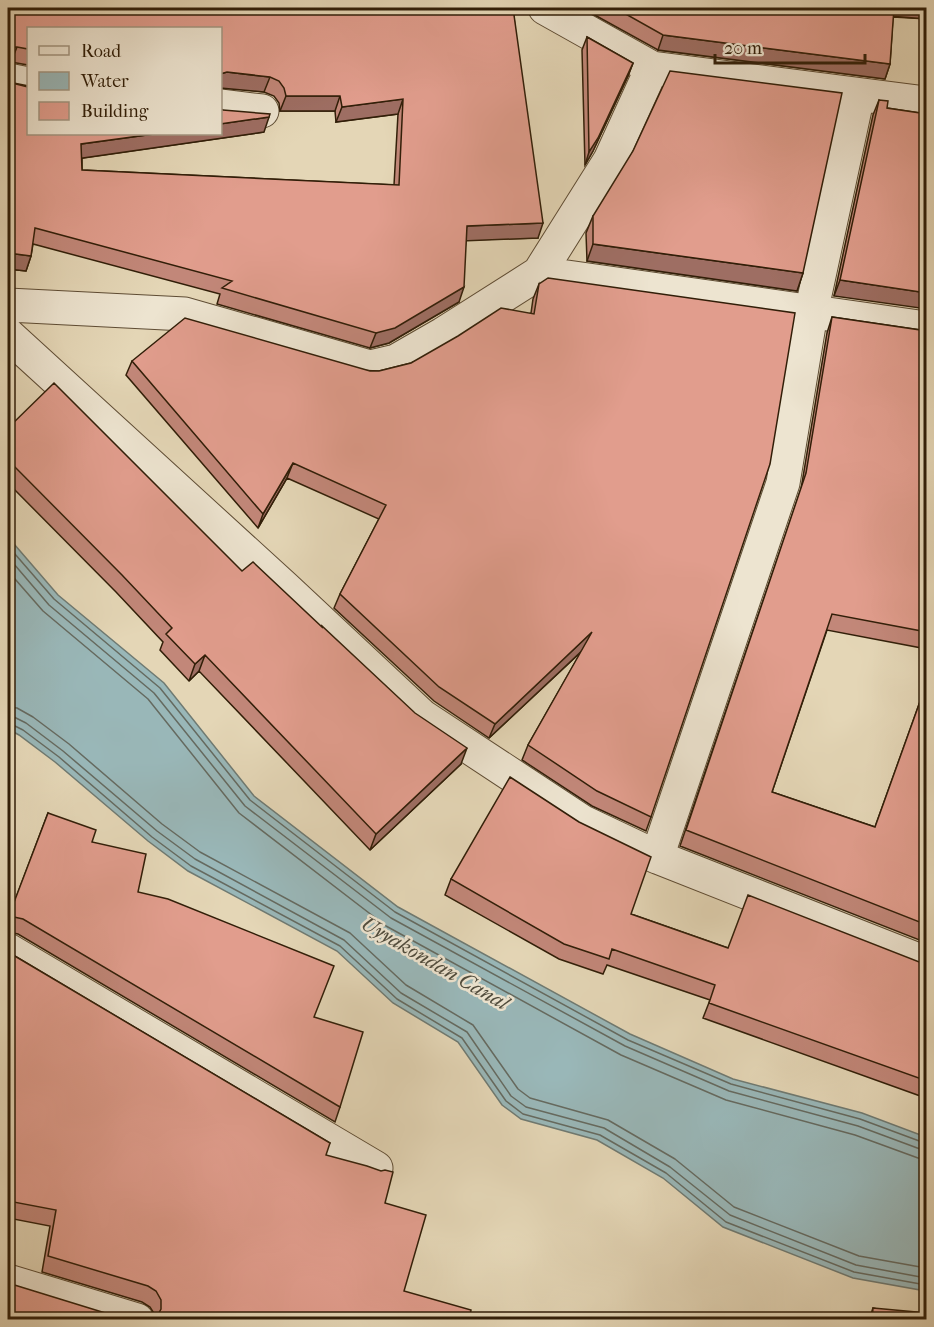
<svg xmlns="http://www.w3.org/2000/svg" width="934" height="1327" font-family="'IM FELL French Canon',serif">
<style>
.water{fill:#99b7b8;stroke:#6f7a72;stroke-width:1.5}
.lines{fill:none;stroke-linecap:round;stroke-linejoin:round}
.shore{stroke:#656a60;stroke-width:1.5}
.street-casing{stroke:#5e4c34;stroke-width:35}
.street{stroke:#ede4d0;stroke-width:33}
.wall{fill:#c28779;stroke:#311e08;stroke-width:1.5}
.shaded-wall{fill:#9e6e63;stroke:#311e08;stroke-width:1.5}
.building{fill:#e19d8d;stroke:#311e08;stroke-width:1.5}
.labels{text-anchor:middle;stroke-width:5;stroke-linejoin:round;paint-order:stroke}
.water-label{font-size:21px;font-style:italic;fill:#504c3d;stroke:#ede4d0}
</style>
<rect width="100%" height="100%" fill="#e4d6b6"/>
<filter id="stains"><feTurbulence type="fractalNoise" baseFrequency=".00333" numOctaves="4"/><feColorMatrix values="0 0 0 0 .2 0 0 0 0 .09 0 0 0 0 .02 0 0 0 .5 -.17"/></filter>
<radialGradient id="worn" r=".72"><stop offset=".6" stop-color="#630" stop-opacity="0"/><stop offset="1" stop-color="#630" stop-opacity=".3"/></radialGradient>
<path class="water" d="M 8,537 L 58,595 L 164,683 L 254,796 L 398,907 L 630,1034 L 733,1079 L 862,1113 L 926,1137 L 926,1291 L 853,1278 L 723,1227 L 663,1178 L 597,1140 L 521,1119 L 502,1105 L 458,1042 L 393,1003 L 337,951 L 188,871 L 148,841 L 55,762 L 19,735 L 8,729 Z"/>
<g class="lines">
<path class="shore" d="M 8,546 L 54,599 L 160,688 L 250,800 L 395,912 L 628,1040 L 731,1084 L 860,1119 L 922,1142 L 926,1143
M 8,557 L 49,605 L 154,693 L 245,806 L 391,918 L 625,1046 L 729,1091 L 858,1126 L 920,1149 L 926,1150
M 8,571 L 43,611 L 148,699 L 239,813 L 386,926 L 621,1055 L 726,1100 L 855,1135 L 918,1158 L 926,1159
M 8,707 L 17,708 L 33,717 L 69,744 L 162,824 L 200,852 L 350,933 L 406,985 L 473,1025 L 518,1089 L 530,1098 L 608,1120 L 675,1159 L 734,1207 L 859,1256 L 926,1268
M 8,716 L 14,717 L 26,723 L 63,751 L 157,831 L 195,859 L 344,940 L 401,993 L 467,1032 L 511,1096 L 526,1107 L 604,1128 L 670,1167 L 730,1215 L 856,1265 L 926,1278
M 8,724 L 11,724 L 23,730 L 59,757 L 152,837 L 191,866 L 340,946 L 397,999 L 462,1038 L 506,1101 L 523,1114 L 600,1135 L 666,1173 L 726,1222 L 854,1272 L 926,1285"/>
<g class="street-casing">
<path id="street" d="M 545,8 L 652,68
M 8,80 L 28,84
M 220,106 L 262,111
M 539,273 L 926,328
M 8,305 L 185,314 L 370,367 L 396,361 L 443,334 L 539,273 L 610,160 L 652,68 L 926,103
M 8,335 L 285,588 L 422,716 L 583,822 L 657,857 L 926,963
M 657,857 L 783,483 L 811,313 L 858,95
M 8,950 L 376,1168
M 8,1281 L 137,1320"/>
</g>
<use href="#street" class="street"/>
</g>
<path class="wall" d="M 8,8 L 513,8 L 538,238 L 466,240 L 459,302 L 389,343 L 370,348 L 217,304 L 220,294 L 33,244 L 31,256 L 26,271 L 8,269 L 8,82 L 264,132 L 82,158 L 82,170 L 394,185 L 398,114 L 336,122 L 335,111 L 280,111 L 279,103 L 274,96 L 264,92 L 222,87 L 28,28 L 28,65 L 11,62 L 8,62 Z
M 582,8 L 927,8 L 927,19 L 893,17 L 890,64 L 885,79 L 658,50 Z
M 587,37 L 633,63 L 628,76 L 593,151 L 585,165 L 582,50 Z
M 879,100 L 887,108 L 927,114 L 834,296 L 873,115 Z
M 593,216 L 803,273 L 797,291 L 587,261 L 586,233 Z
M 539,284 L 651,817 L 646,831 L 592,806 L 522,760 L 528,745 L 581,652 L 489,738 L 434,701 L 334,608 L 340,594 L 379,519 L 287,478 L 258,528 L 126,375 L 132,361 L 379,371 L 411,363 L 531,313 L 533,299 Z
M 832,317 L 927,331 L 927,649 L 827,630 L 772,792 L 875,827 L 927,682 L 927,943 L 680,846 L 801,489 L 827,333 Z
M 8,428 L 242,571 L 461,764 L 370,850 L 199,671 L 189,681 L 160,650 L 163,642 L 116,592 L 8,483 Z
M 48,813 L 92,842 L 138,892 L 314,1017 L 340,1107 L 335,1122 L 18,934 L 8,932 L 8,919 Z
M 451,879 L 631,914 L 728,948 L 927,965 L 927,1103 L 921,1101 L 923,1097 L 703,1018 L 710,1000 L 607,965 L 603,974 L 559,959 L 445,895 Z
M 8,952 L 330,1143 L 155,1318 L 155,1315 L 150,1307 L 142,1302 L 42,1272 L 50,1226 L 8,1218 Z
M 873,1308 L 927,1320 L 869,1320 Z"/>
<path class="shaded-wall" d="M 892,8 L 927,8 L 927,19 L 889,16 Z
M 663,35 L 890,64 L 885,79 L 658,50 Z
M 8,47 L 17,47 L 11,62 L 8,62 Z
M 633,63 L 628,76 L 593,151 L 585,165 L 589,152 Z
M 227,72 L 270,77 L 264,92 L 220,88 L 220,74 Z
M 286,96 L 340,96 L 335,111 L 280,111 Z
M 403,99 L 398,114 L 336,122 L 342,107 Z
M 269,117 L 264,132 L 76,159 L 81,144 L 154,134 L 220,134 L 220,124 Z
M 543,223 L 538,238 L 462,241 L 467,226 Z
M 593,244 L 803,273 L 797,291 L 587,261 Z
M 8,253 L 31,256 L 26,271 L 8,269 Z
M 840,280 L 927,293 L 927,309 L 834,296 Z
M 464,287 L 459,302 L 389,343 L 370,348 L 376,333 Z
M 293,463 L 287,478 L 258,528 L 263,514 Z
M 592,632 L 587,646 L 489,738 L 495,724 Z
M 205,655 L 199,671 L 189,681 L 195,664 Z
M 467,748 L 461,764 L 370,850 L 376,834 Z
M 14,917 L 9,931 L 8,932 L 8,918 Z"/>
<path class="building" d="M 8,8 L 513,8 L 543,223 L 467,226 L 464,287 L 395,328 L 376,333 L 222,288 L 232,281 L 35,228 L 31,256 L 8,253 L 8,82 L 28,87 L 28,134 L 154,134 L 81,144 L 82,170 L 399,185 L 403,99 L 342,107 L 340,96 L 286,96 L 284,88 L 279,81 L 270,77 L 227,72 L 220,74 L 220,28 L 28,28 L 28,49 L 17,47 L 8,47 Z
M 615,8 L 894,8 L 890,64 L 663,35 Z
M 587,37 L 633,63 L 598,138 L 589,152 Z
M 670,71 L 842,93 L 803,273 L 593,244 L 593,216 L 633,151 Z
M 879,100 L 888,101 L 887,108 L 927,114 L 927,293 L 840,280 Z
M 220,108 L 223,110 L 270,114 L 269,117 L 220,124 Z
M 548,278 L 795,313 L 770,464 L 651,817 L 597,791 L 528,745 L 592,632 L 495,724 L 439,687 L 340,594 L 386,505 L 293,463 L 263,514 L 132,361 L 185,318 L 370,371 L 379,371 L 411,363 L 458,336 L 501,308 L 534,314 L 539,284 Z
M 832,317 L 927,331 L 927,632 L 832,614 L 772,792 L 875,827 L 927,682 L 927,925 L 686,830 L 806,473 Z
M 54,383 L 242,571 L 253,562 L 322,627 L 322,626 L 415,713 L 467,748 L 376,834 L 205,655 L 195,664 L 166,634 L 172,628 L 122,575 L 8,460 L 8,428 Z
M 510,777 L 579,822 L 651,857 L 631,914 L 728,948 L 748,895 L 927,965 L 927,1081 L 709,1003 L 715,985 L 612,949 L 609,959 L 564,944 L 451,879 Z
M 48,813 L 96,830 L 92,842 L 146,854 L 138,892 L 168,899 L 334,966 L 314,1017 L 363,1032 L 340,1107 L 23,919 L 14,917 L 8,918 Z
M 8,952 L 330,1143 L 326,1155 L 367,1166 L 381,1171 L 385,1170 L 393,1172 L 385,1203 L 426,1215 L 404,1291 L 471,1310 L 469,1320 L 153,1320 L 156,1318 L 161,1309 L 161,1300 L 156,1291 L 148,1286 L 48,1256 L 56,1210 L 8,1201 Z
M 8,1283 L 128,1320 L 8,1320 Z
M 873,1308 L 927,1313 L 927,1320 L 872,1320 Z"/>
<g class="labels">
<g class="water-label">
<text transform="translate(435 963) rotate(30)" y="7">Uyyakondan Canal</text>
</g>
</g>
<rect width="934" height="1327" fill="none" stroke="#e4d6b6" stroke-width="30"/>
<rect x="9" y="9" width="916" height="1309" fill="none" stroke="#311e08" stroke-width="3"/>
<rect x="15" y="15" width="904" height="1297" fill="none" stroke="#311e08" stroke-width="1.5"/>
<rect x="27" y="27" width="195" height="108" fill="#ede4d0" stroke="#a29580" stroke-width="1.5"/>
<rect x="39" y="46" width="30" height="9" fill="#ede4d0" stroke="#a29580" stroke-width="1.5"/>
<text x="81" y="57" font-size="18" fill="#311e08">Road</text>
<rect x="39" y="72" width="30" height="18" fill="#99b7b8" stroke="#a29580" stroke-width="1.5"/>
<text x="81" y="87" font-size="18" fill="#311e08">Water</text>
<rect x="39" y="102" width="30" height="18" fill="#e19d8d" stroke="#a29580" stroke-width="1.5"/>
<text x="81" y="117" font-size="18" fill="#311e08">Building</text>
<path d="M715 54v9h150v-9" fill="none" stroke="#311e08" stroke-width="3"/>
<text x="724" y="54" font-size="18" fill="#311e08" stroke="#ede4d0" stroke-width="4.5" paint-order="stroke">20 m</text>
<rect width="100%" height="100%" filter="url(#stains)"/>
<rect width="100%" height="100%" fill="url(#worn)"/>
</svg>
